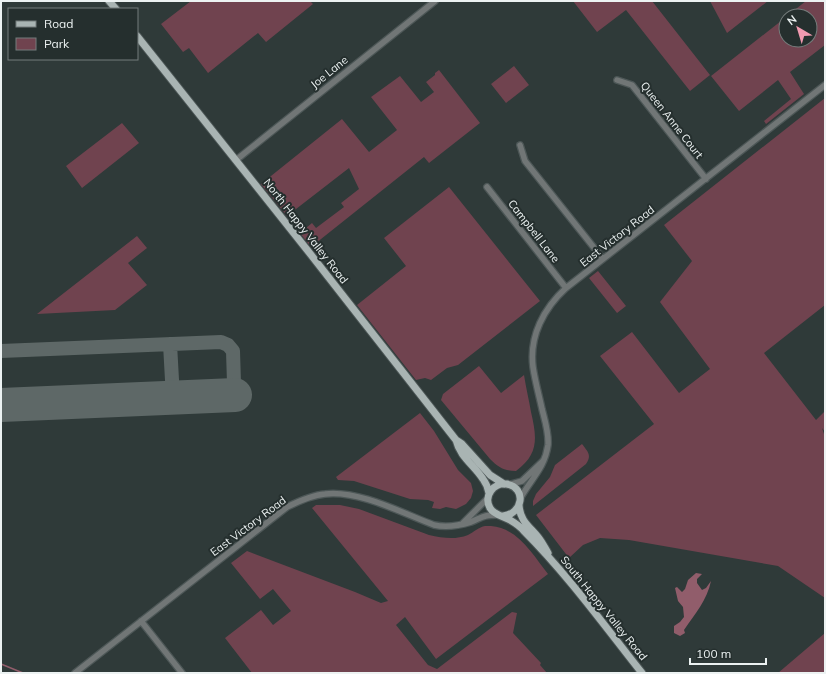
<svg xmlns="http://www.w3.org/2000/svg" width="826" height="674" font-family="Mulish,sans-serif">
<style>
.green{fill:#70434f}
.water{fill:#915d6b}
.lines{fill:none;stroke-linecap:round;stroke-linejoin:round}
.stream{stroke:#915d6b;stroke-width:1.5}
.taxiway{stroke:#5e6867;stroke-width:14}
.runway{stroke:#5e6867;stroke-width:34}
.minor-casing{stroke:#4d5757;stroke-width:8}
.major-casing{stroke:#4d5757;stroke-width:9}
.minor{stroke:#717676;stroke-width:5.5}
.major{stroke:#a9b4b3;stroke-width:7}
.labels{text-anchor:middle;stroke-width:4;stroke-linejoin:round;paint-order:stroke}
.street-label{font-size:11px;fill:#ecf2f2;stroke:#252f2e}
</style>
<rect width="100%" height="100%" fill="#2f3a39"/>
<path class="green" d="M 191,1 L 310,1 L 313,4 L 266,42 L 258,33 L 208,73 L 189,48 L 183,52 L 161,24 Z
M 573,1 L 652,1 L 710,75 L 690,91 L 626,10 L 597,32 Z
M 710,1 L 768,1 L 727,33 Z
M 806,1 L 825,1 L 825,45 L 790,72 L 804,94 L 766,124 L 764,121 L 791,99 L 778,80 L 739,111 L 711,76 L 786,17 L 786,40 L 810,40 L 810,16 L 787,16 Z
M 514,66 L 529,85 L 506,103 L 491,84 Z
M 439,70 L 480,123 L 429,163 L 424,157 L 311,247 L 300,233 L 312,223 L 316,228 L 344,207 L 341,203 L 359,189 L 349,168 L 287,216 L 261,184 L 342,119 L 369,152 L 397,130 L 371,97 L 400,76 L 421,102 L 434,92 L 426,82 L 435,75 L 435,73 Z
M 825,98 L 825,305 L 764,353 L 816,420 L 825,411 L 825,432 L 822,428 L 825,437 L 825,598 L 778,566 L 629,540 L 600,538 L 583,545 L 569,558 L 536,515 L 654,424 L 600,356 L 632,332 L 679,393 L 710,369 L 660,302 L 692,261 L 664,225 Z
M 122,123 L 139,143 L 82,188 L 66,166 Z
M 449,187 L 540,301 L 458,365 L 447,368 L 431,380 L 425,378 L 416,380 L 357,305 L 406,266 L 384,238 Z
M 137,236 L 147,248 L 128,263 L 147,285 L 115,310 L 37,314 Z
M 598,271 L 626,306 L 617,313 L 589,278 Z
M 479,366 L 501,393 L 524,375 C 526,388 529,400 531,412 C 537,438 539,454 516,471 C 504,471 498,467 490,459 L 441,400 L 443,394 Z
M 420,413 L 434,431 L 458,470 L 471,483 L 473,491 L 471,498 L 466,504 L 456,509 L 446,507 L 440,509 L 432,508 L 434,502 L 428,500 L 410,499 L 354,481 L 338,480 L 336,477 Z
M 582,444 C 588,452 592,455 586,464 L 533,506 L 533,501 L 536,494 L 550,477 L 555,465 Z
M 316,505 L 340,505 L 359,509 L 429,535 C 443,538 455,540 468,535 C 474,532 479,527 485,526 C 485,526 490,526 491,526 C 518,528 533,555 548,574 L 436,659 L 405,617 L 396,625 L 428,665 L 437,669 L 512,612 L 517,613 L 513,633 L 541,663 L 540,665 L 547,673 L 252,673 L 225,638 L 261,610 L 273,625 L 291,611 L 273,589 L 260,599 L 231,563 L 247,551 L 355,592 L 381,603 L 388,601 L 312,508 Z
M 825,633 L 825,673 L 778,673 Z"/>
<path class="water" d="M 696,573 L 702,574 L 697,579 L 697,583 L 702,590 L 706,588 L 711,581 C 707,600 695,614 684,630 L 685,633 L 680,636 L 674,633 L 674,626 L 680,622 L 684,617 L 683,607 L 678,601 L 675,588 L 677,587 L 682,592 L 685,589 L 688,580 Z"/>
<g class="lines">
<path class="stream" d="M 1,664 L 23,673"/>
<path class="taxiway" d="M 170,344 L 173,398
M 1,351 L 221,342 L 228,345 L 233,351 L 234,383 L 228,395"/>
<path class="runway" d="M 1,405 L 235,395"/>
<g class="minor-casing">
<path id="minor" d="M 617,80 L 632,85 L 706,179
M 520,145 L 525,161 L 603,259
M 236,160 L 435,1
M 487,187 L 566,288
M 508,485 L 522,481 L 543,461
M 520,499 C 530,480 545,468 548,445 C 549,433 545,421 542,409 C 539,395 535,381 533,367 C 529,336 544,308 566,288 L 825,85
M 463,523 L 488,498
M 141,621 L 182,673
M 75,673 L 287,507 C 299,501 312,495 325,494 C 359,490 402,513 434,525 C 447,528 458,526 471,522 C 483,517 483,515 498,515"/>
</g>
<g class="major-casing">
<path id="major" d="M 109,1 L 116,9
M 137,36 L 308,251 L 456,440 L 462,444 L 490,475 L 504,484
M 456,440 C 460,457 474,465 483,479 C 486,483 488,488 489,493
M 519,505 C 520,521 529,526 538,537 C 542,542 545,548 548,553
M 503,516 C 523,514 527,488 507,484 C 494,482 483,496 490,508 C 494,515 503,516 510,520 C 515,523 520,526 524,531 C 567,574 604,625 642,673"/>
</g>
<use href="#minor" class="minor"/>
<use href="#major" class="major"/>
</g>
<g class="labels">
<g class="street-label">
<text transform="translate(329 72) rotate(-39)" y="4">Joe Lane</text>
<text transform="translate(672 120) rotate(52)" y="4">Queen Anne Court</text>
<text transform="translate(306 231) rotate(52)" y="4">North Happy Valley Road</text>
<text transform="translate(534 231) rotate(52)" y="4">Campbell Lane</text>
<text transform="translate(617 236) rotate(-38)" y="4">East Victory Road</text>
<text transform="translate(248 526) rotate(-37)" y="4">East Victory Road</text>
<text transform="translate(604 608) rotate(51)" y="4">South Happy Valley Road</text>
</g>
</g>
<rect width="826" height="674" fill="none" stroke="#ecf2f2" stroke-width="4"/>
<rect x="8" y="8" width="130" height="52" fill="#252f2e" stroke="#757d7c"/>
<rect x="16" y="21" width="20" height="6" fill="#a9b4b3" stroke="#757d7c"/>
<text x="44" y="28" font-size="12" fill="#ecf2f2">Road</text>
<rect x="16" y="38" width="20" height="12" fill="#70434f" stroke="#757d7c"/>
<text x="44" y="48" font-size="12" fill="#ecf2f2">Park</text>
<g transform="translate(798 28) rotate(322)"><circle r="19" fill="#252f2e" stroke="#757d7c"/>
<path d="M0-3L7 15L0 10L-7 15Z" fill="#f19ab0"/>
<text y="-6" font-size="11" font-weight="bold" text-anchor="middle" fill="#ecf2f2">N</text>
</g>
<path d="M690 658v6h76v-6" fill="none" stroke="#ecf2f2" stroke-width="2"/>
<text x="696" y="658" font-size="12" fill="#ecf2f2" stroke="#252f2e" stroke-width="3" paint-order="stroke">100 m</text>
</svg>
